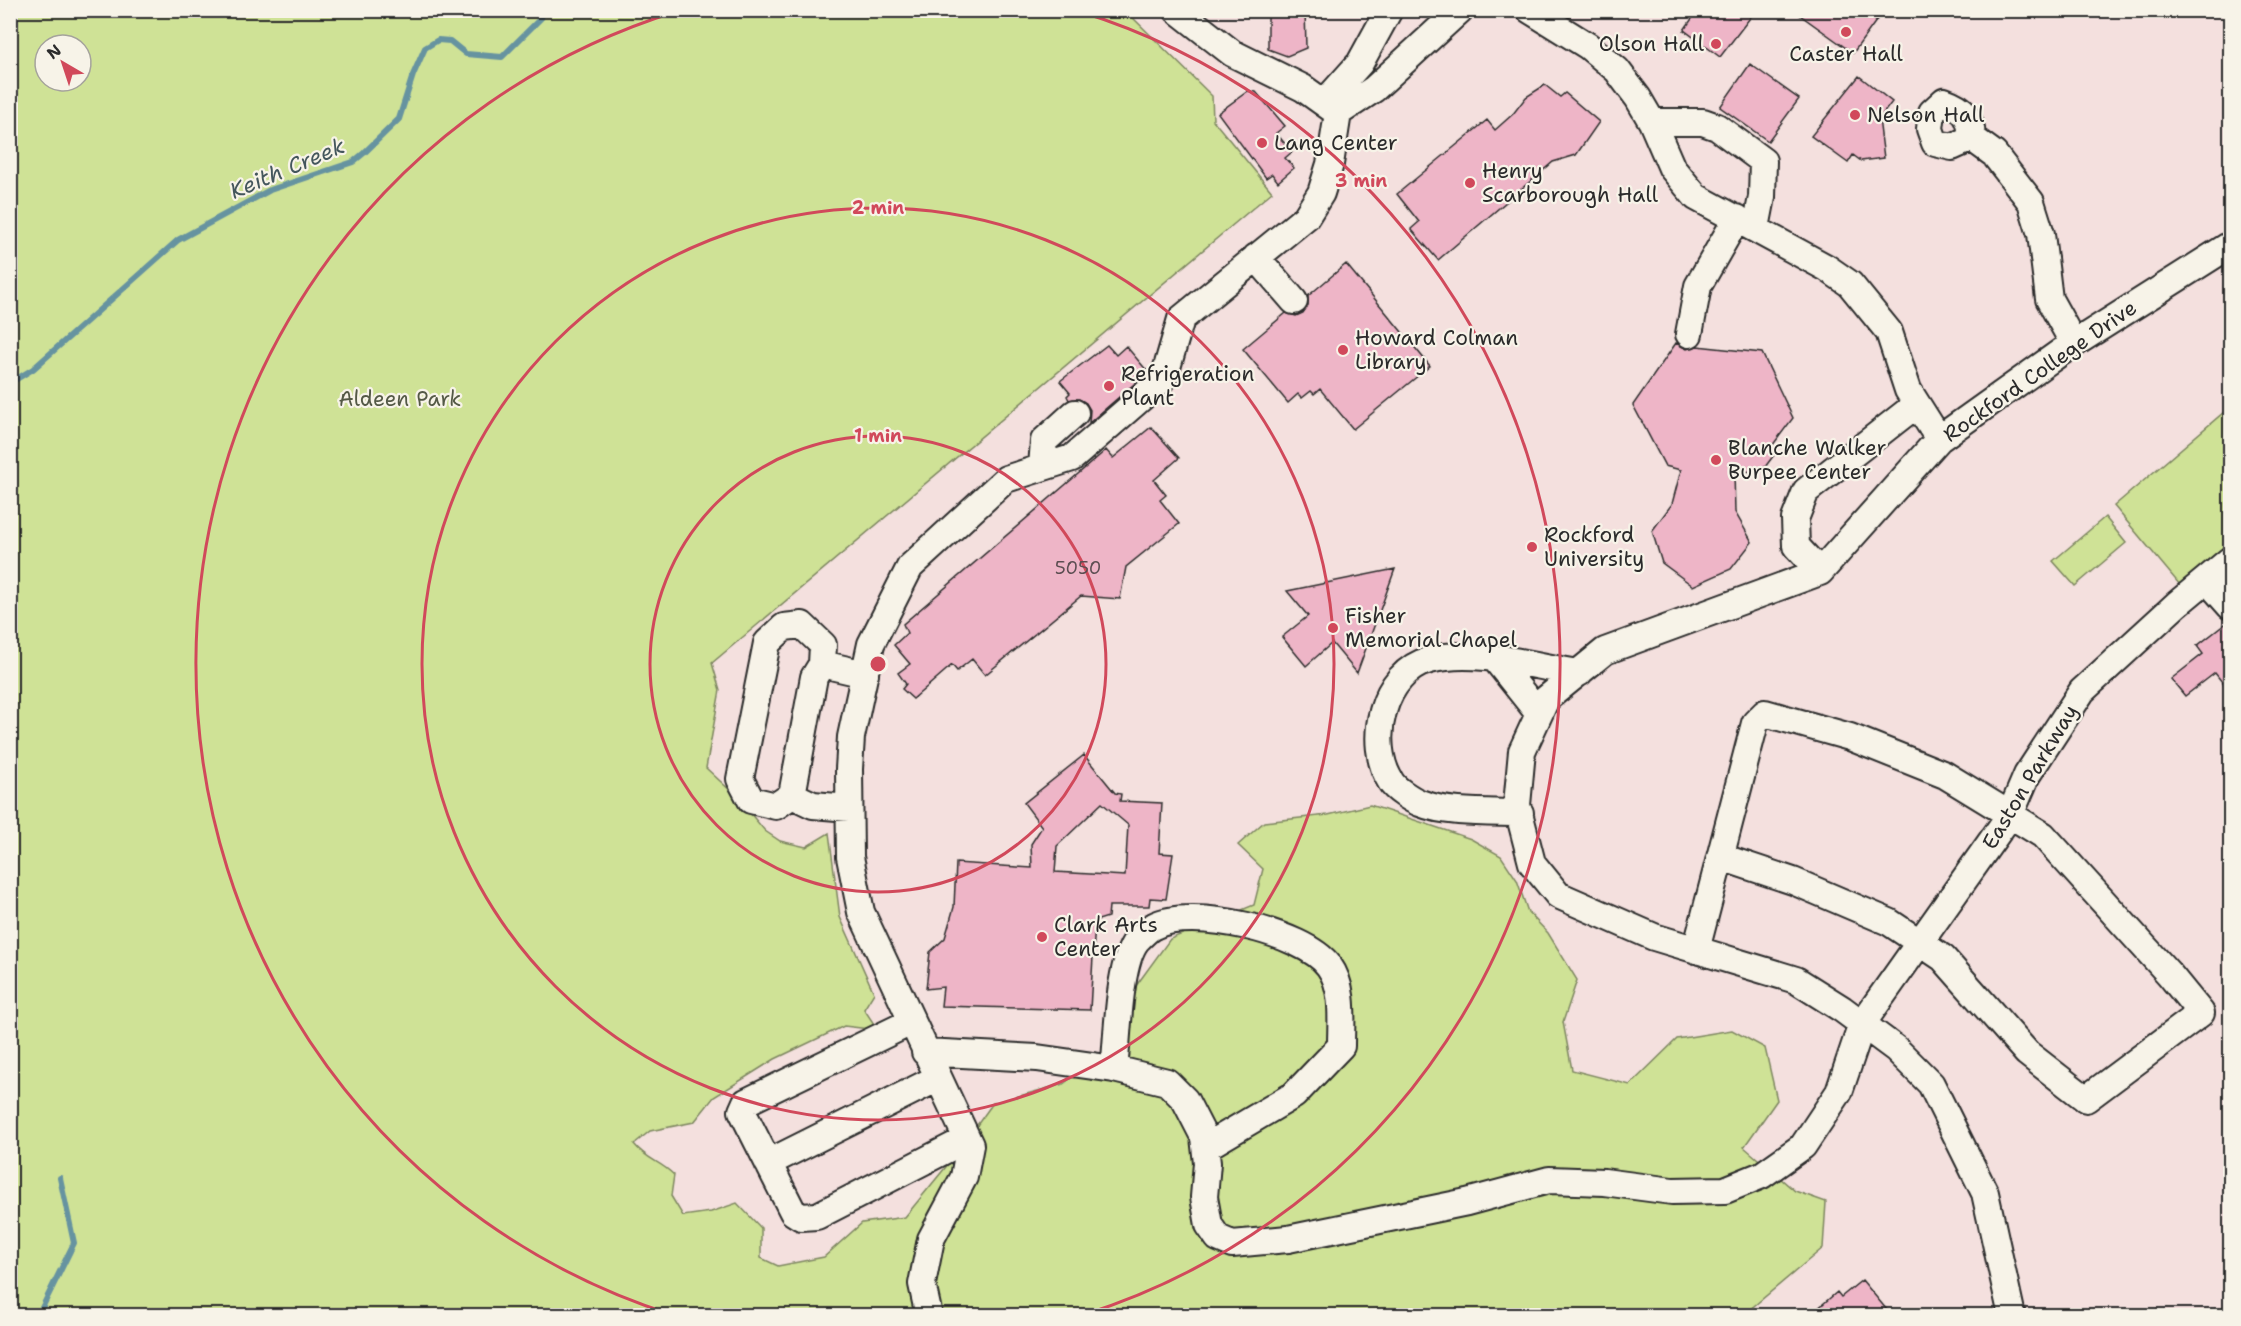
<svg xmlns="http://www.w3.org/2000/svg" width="2241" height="1326" font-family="'Shantell Sans',sans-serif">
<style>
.green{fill:#cfe296;stroke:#7d8660;stroke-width:1.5;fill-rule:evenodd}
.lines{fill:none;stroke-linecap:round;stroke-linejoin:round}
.stream{stroke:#6693a0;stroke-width:6}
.building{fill:#eeb5c7;stroke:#2b2b2b;stroke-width:1.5;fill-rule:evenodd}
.minor-casing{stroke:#2b2b2b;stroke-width:30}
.minor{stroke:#f7f3e8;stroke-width:26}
.ring{fill:none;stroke:#d1495b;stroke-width:3}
.poi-dot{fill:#d1495b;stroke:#f7f3e8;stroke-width:2}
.labels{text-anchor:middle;stroke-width:4.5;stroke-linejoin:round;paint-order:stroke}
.number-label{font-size:18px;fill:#5c4e52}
.poi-label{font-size:21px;fill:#2b2b2b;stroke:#f7f3e8;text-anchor:start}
.street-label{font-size:21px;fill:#2b2b2b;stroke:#f7f3e8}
.park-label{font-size:21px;fill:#545946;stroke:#f7f3e8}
.water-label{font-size:22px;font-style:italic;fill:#44565c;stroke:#f7f3e8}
.centre{fill:#d1495b;stroke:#f7f3e8;stroke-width:3}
.ring-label{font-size:18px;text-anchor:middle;font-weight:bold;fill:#d1495b;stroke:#f7f3e8;stroke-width:4.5;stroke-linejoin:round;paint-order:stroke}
</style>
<rect width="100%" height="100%" fill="#f4e0de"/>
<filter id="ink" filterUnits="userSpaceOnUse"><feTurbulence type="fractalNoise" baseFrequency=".0167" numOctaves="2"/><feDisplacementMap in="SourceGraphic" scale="12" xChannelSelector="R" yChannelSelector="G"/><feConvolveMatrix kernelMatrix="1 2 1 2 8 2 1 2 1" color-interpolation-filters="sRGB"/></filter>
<g filter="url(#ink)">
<path class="green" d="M 10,11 L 1126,11 L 1212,96 L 1213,120 L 1272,192 L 712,663 L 720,690 L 706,768 L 734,794 L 765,831 L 780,841 L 806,847 L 829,833 L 840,917 L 874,993 L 864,1009 L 878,1030 L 844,1026 L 775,1059 L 714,1097 L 694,1122 L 650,1131 L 634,1144 C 647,1160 660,1161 674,1175 L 671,1196 L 683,1216 L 711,1212 L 737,1203 L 761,1228 L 761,1258 L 778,1266 L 824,1257 L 862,1223 L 905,1217 L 954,1157 L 993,1103 L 1063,1084 L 1105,1053 L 1133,990 L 1170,939 L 1254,905 L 1263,869 L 1238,845 L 1264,822 L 1328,815 L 1370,805 L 1471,839 L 1501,856 L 1517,880 L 1528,912 L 1548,933 L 1577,980 L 1563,1022 L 1572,1070 L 1630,1085 L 1677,1039 L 1732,1030 L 1765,1048 L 1777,1100 L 1744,1147 L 1795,1191 L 1826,1202 L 1823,1248 L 1742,1316 L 11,1315 ZM 45,45 L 81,45 L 81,81 L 45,81 Z
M 2230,407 L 2230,542 L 2180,585 L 2114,506 Z
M 2105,517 L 2126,543 L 2075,586 L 2053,561 Z"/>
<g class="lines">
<path class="stream" d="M 10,383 L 33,369 L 178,240 L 270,190 L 353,162 L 364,153 L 399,119 L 413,75 L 425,48 L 438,40 L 450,41 L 466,54 L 502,57 L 541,18 L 543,10
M 38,1316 L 74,1243 L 60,1178"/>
</g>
<path class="building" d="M 1275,10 L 1305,10 L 1306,48 L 1287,56 L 1268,49 L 1268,18 Z
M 1698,10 L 1756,10 L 1720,57 L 1684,30 Z
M 1793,10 L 1884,10 L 1853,53 Z
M 1750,64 L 1799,99 L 1768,141 L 1720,107 Z
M 1859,76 L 1892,102 L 1879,119 L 1884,158 L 1861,161 L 1853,155 L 1848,163 L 1811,136 Z
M 1545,85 L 1560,97 L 1565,93 L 1599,122 L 1576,155 L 1553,162 L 1438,260 L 1411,229 L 1419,222 L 1397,194 L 1487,120 L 1495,130 L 1513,114 L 1526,97 Z
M 1248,91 L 1256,92 L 1285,126 L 1276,133 L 1292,152 L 1285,158 L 1294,168 L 1278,182 L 1272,174 L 1266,178 L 1218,113 Z
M 1346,264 L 1430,366 L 1353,429 L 1320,389 L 1314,394 L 1311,391 L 1302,398 L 1298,394 L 1288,403 L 1243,349 L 1286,313 L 1296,316 L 1303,313 L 1308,305 L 1308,296 Z
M 1676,343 L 1687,349 L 1697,346 L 1762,353 L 1793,418 L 1769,450 L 1774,455 L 1762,471 L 1734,472 L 1735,512 L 1752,542 L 1731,569 L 1693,586 L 1662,563 L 1652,531 L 1672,504 L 1681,470 L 1665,466 L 1633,405 Z
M 1107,345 L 1116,355 L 1126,346 L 1148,372 L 1089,423 L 1090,410 L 1086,403 L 1079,399 L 1069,400 L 1067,396 L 1070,393 L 1060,381 Z
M 1151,427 L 1179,458 L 1154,480 L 1166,495 L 1160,500 L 1179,524 L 1126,567 L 1120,599 L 1081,596 L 985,675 L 972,659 L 957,671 L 952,665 L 913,699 L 902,689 L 906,684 L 898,673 L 910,664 L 894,645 L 907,633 L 903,624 L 1106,450 L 1113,458 Z
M 1395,569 L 1357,673 L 1332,643 L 1306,666 L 1282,637 L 1308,616 L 1287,591 Z
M 2229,621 L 2230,692 L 2215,673 L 2185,696 L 2171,679 L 2203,654 L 2197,646 Z
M 1084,755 L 1115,793 L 1121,794 L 1120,801 L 1162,803 L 1159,853 L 1173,854 L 1166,899 L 1150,898 L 1149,906 L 1109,906 L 1108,917 L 1095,921 L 1090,1010 L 941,1006 L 943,987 L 926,989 L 930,952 L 945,938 L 954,907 L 956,863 L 1032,868 L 1031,844 L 1042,827 L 1024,803 ZM 1102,803 L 1128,825 L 1125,876 L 1055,872 L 1057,846 Z
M 1862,1280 L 1892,1316 L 1809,1316 L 1837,1292 L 1841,1297 Z"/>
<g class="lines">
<g class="minor-casing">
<path id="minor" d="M 1177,10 L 1232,53 L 1303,88 L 1338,113
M 1530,10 L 1588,46 L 1617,70 L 1638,98 L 1652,122 L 1672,168 L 1696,197 L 1827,268 L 1850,284 L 1889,332 L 1908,390 L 1939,439
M 1325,102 L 1360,63 L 1389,10
M 1652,122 L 1703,122 L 1717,127 L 1763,161 L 1762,197 L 1756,228
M 1972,138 L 1952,147 L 1935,143 L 1930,129 L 1932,112 L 1944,101 C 1964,108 1971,116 1972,138 L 1994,154 L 2031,202 L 2041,234 L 2049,299 L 2074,344
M 1256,257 L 1294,301
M 1689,334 L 1698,286 L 1737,218
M 1042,467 L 1044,441 L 1075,413
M 1820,572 L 1796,546 L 1795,519 L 1806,491 L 1917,404
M 2207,580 L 2230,606
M 1496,660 L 1539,714
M 792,795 L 776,806 L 751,800 L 740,779 L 767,643 L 784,627 L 802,625 L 823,645 L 822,664
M 849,808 L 813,805 L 792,795 L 814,677 L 822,664 L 865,674
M 1520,813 C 1490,812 1447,814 1420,803 C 1412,800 1395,789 1391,782 C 1366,743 1382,672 1430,660 C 1474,648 1534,666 1579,673
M 1696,950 L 1755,723 L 1765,713 L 1850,737 L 1945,775 L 2043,835 L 2170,975 L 2201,1013 L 2086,1099 L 2027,1053 L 1943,958 L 1889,922 L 1793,881 L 1721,857
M 911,1022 L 746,1102 L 742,1111 L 793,1212 L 801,1217 L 817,1216 L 967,1139
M 925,1052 L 1037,1058 L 1114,1069 L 1167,1082 L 1185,1100 L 1204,1137 L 1207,1163 L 1204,1197 L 1209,1225 L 1218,1238 L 1232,1244 L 1288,1239 L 1467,1202 L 1549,1180 L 1604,1182 L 1672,1191 L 1725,1190 L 1762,1175 L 1803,1146 L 1839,1092 L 1862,1024 L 2010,815 L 2027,775 L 2082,691 L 2177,604 L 2230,560
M 1114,1069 C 1118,1038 1118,963 1137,940 C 1141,936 1149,928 1154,926 C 1191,906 1304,932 1329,966 C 1345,988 1341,1020 1341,1046 L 1294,1095 L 1206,1147
M 768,1163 L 938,1078
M 929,1316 L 922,1284 L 931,1239 L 964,1177 L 970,1145 L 861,912 L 850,857 L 849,769 L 851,737 L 871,644 L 910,567 L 1006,479 L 1072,458 L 1164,378 L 1181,319 L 1306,217 L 1321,193 L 1330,164 L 1338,113 L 1374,89 L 1460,10
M 2012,1316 L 1985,1193 L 1931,1084 L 1896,1049 L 1842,1009 L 1796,980 L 1654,937 L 1558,895 L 1532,863 L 1517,805 L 1522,751 L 1546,699 L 1605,651 L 1820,572 L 1939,439 L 2061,352 L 2230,245"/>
</g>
<use href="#minor" class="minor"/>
</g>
</g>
<g class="ring">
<circle cx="878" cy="664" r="228"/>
<circle cx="878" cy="664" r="456"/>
<path d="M673 1315A683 683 0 0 1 678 11M1078 11A683 683 0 0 1 1083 1315"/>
</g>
<g class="poi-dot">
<circle cx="1846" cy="32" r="6"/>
<circle cx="1716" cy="44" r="6"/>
<circle cx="1855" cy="115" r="6"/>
<circle cx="1262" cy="143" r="6"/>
<circle cx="1470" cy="183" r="6"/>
<circle cx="1343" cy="350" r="6"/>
<circle cx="1109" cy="386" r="6"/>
<circle cx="1716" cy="460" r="6"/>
<circle cx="1532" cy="547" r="6"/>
<circle cx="1333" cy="628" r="6"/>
<circle cx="1042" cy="937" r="6"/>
</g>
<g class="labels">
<g class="number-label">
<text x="1078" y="574">5050</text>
</g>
<g class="poi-label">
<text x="1704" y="51" text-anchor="end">Olson Hall</text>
<text x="1846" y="61" text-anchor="middle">Caster Hall</text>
<text x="1867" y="122">Nelson Hall</text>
<text x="1274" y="150">Lang Center</text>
<text x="1482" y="178">Henry<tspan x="1482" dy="24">Scarborough Hall</tspan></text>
<text x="1355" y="345">Howard Colman<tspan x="1355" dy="24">Library</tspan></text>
<text x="1121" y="381">Refrigeration<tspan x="1121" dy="24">Plant</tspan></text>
<text x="1728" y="455">Blanche Walker<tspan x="1728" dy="24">Burpee Center</tspan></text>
<text x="1544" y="542">Rockford<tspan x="1544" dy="24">University</tspan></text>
<text x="1345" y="623">Fisher<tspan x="1345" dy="24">Memorial Chapel</tspan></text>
<text x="1054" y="932">Clark Arts<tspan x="1054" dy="24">Center</tspan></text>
</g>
<g class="street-label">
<text transform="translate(2040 371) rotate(-35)" y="7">Rockford College Drive</text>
<text transform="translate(2030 777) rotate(-59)" y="7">Easton Parkway</text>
</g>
<g class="park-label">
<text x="400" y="406">Aldeen Park</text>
</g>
<g class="water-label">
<text transform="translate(287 168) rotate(-23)" y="8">Keith Creek</text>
</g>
</g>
<circle cx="878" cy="664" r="9" class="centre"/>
<g class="ring-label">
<text x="1361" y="187">3 min</text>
<text x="878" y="214">2 min</text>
<text x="878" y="442">1 min</text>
</g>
<rect width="2241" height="1326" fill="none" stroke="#f7f3e8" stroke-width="36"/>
<rect x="18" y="18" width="2205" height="1290" fill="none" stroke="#2b2b2b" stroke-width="2" filter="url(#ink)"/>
<g transform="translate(63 63) rotate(321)"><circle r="28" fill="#f7f3e8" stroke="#a5a39c" stroke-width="1.5"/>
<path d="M0-4.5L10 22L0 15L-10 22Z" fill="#d1495b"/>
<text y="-9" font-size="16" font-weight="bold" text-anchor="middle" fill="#2b2b2b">N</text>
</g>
</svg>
